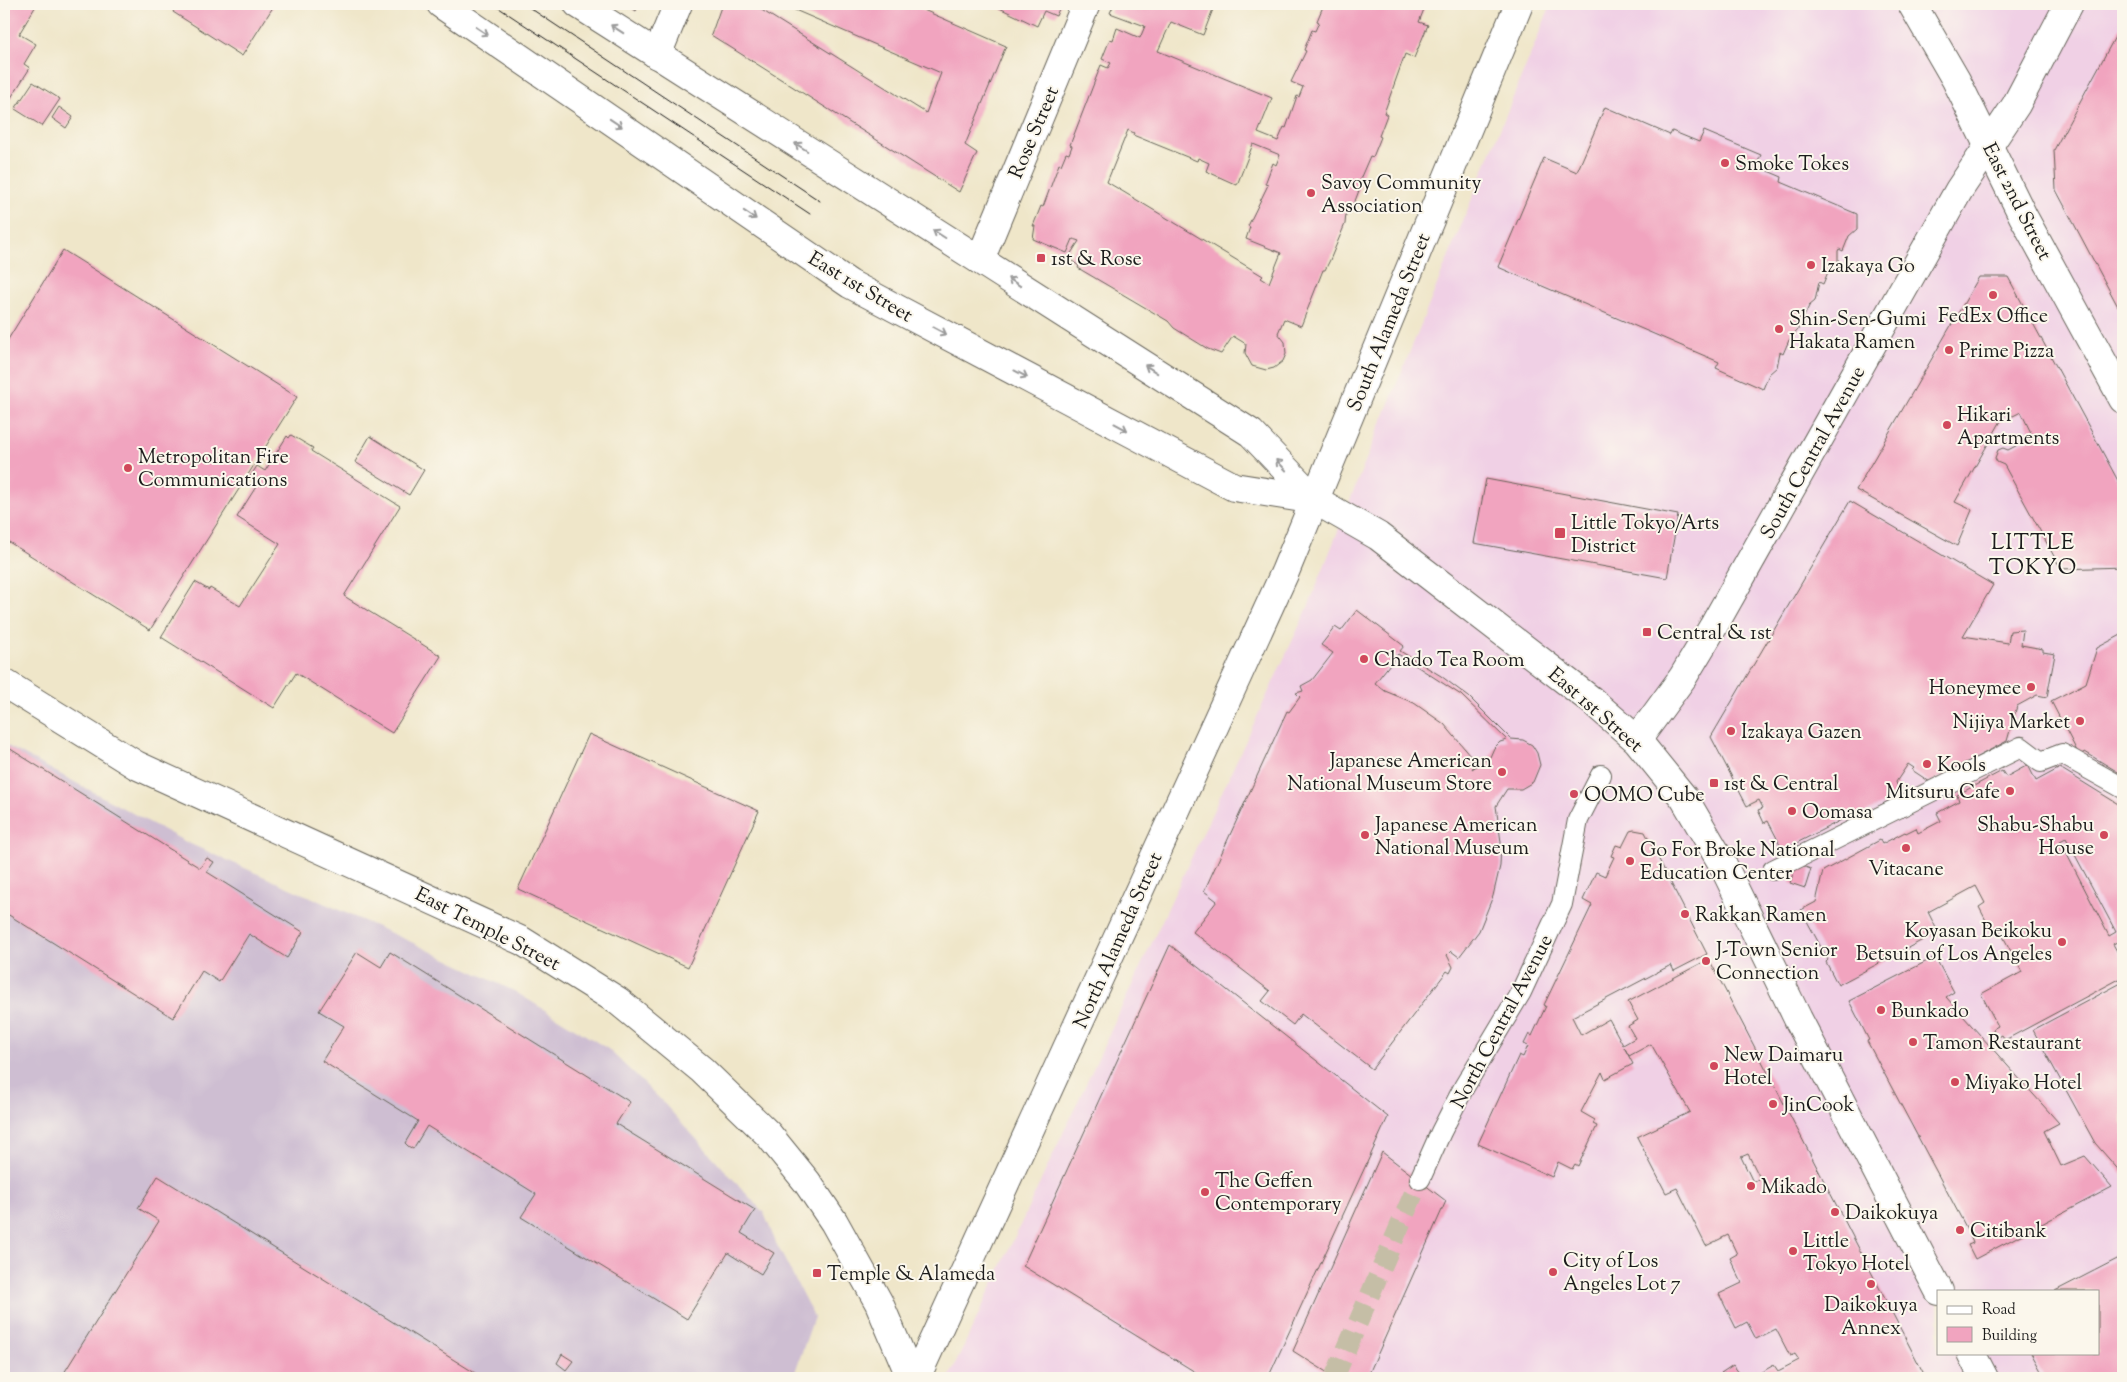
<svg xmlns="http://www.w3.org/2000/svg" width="2127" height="1382" font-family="'Sorts Mill Goudy',serif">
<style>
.built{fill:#f0d0e5;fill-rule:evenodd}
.industrial{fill:#cebed2}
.building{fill:#f1a4bf;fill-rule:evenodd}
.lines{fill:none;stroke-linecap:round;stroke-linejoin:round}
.pedestrian-tunnel{stroke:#c5bea6;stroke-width:20;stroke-dasharray:20 10;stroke-linecap:butt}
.pedestrian-casing{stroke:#666359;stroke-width:22}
.minor-casing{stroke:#666359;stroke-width:30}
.tertiary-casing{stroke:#666359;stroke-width:30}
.secondary-casing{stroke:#666359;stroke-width:30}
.primary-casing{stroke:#666359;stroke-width:30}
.pedestrian{stroke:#fff;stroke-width:20}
.minor{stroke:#fff;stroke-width:28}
.tertiary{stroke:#fff;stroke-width:28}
.secondary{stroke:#fff;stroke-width:28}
.primary{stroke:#fff;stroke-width:28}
.tram{stroke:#1c1c1c;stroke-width:1}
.oneway{stroke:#999}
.poi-dot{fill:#d1495b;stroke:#fbf7ec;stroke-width:2}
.labels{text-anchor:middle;stroke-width:4;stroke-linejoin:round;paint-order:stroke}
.street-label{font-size:20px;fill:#1c1c1c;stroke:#fbf7ec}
.poi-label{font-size:20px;fill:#1c1c1c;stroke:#fbf7ec;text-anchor:start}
.quarter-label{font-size:22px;letter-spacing:1px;fill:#1c1c1c;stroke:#fbf7ec}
</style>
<rect width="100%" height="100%" fill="#fbf7ec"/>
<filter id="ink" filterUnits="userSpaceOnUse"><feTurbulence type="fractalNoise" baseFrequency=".02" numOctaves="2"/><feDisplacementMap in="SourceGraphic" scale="10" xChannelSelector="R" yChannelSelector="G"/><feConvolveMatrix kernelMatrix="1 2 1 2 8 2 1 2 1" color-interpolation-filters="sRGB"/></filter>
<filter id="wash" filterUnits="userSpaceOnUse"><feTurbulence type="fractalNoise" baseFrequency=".0096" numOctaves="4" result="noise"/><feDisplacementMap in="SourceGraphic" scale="20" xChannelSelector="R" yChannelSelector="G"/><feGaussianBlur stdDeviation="1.12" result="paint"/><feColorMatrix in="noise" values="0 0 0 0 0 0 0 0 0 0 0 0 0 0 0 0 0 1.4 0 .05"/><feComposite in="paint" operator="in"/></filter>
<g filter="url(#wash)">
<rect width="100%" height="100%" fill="#efe6c9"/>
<path class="built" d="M 1551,4 L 2123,4 L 2123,1378 L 949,1378 L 1309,605 L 1361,472 ZM 1938,1291 L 2098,1291 L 2098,1353 L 1938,1353 Z"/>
<path class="industrial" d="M 4,744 L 186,842 L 409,941 L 514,991 L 608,1049 L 659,1098 L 764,1213 L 776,1243 L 814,1317 L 793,1378 L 4,1378 Z"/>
<g id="blocks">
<path class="building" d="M 4,4 L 37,4 L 19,34 L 36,44 L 24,64 L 30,68 L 7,104 L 4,102 Z
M 177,4 L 275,4 L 242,56 L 173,12 Z
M 626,4 L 639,4 L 636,11 Z
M 722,4 L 752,4 L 926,113 L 941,73 L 781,4 L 910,4 L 1006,46 L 965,145 L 977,153 L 959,192 L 711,35 Z
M 991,4 L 1061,4 L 1056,16 L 1044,11 L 1037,26 Z
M 1114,4 L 1215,4 L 1203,35 L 1171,22 L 1158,51 L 1272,98 L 1258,133 L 1278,141 L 1284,127 L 1286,128 L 1297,96 L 1299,97 L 1303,87 L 1291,82 L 1306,51 L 1304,50 L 1312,30 L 1315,31 L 1319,22 L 1317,21 L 1324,4 L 1426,4 L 1419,22 L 1428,25 L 1414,58 L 1405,54 L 1384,113 L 1387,115 L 1379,136 L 1381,137 L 1373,157 L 1370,156 L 1360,179 L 1363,180 L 1355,201 L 1346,213 L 1345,224 L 1330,260 L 1325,270 L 1323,270 L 1301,326 L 1284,319 L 1278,333 L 1285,342 L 1286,354 L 1283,361 L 1274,368 L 1266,370 L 1252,366 L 1245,353 L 1246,344 L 1233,336 L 1221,354 L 1208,349 L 1174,328 L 1168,321 L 1078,268 L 1079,266 L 1068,258 L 1079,241 L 1073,239 L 1067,253 L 1033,239 L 1035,226 L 1033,226 L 1041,206 L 1043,207 L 1059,164 L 1061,165 L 1066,153 L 1069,154 L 1072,146 L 1070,145 L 1101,65 L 1108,68 L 1111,63 L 1102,59 L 1110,39 L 1113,40 L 1117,28 L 1140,38 L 1145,26 L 1110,13 ZM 1128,130 L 1134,133 L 1133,135 L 1197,161 L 1198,158 L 1209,163 L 1206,171 L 1237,185 L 1253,144 L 1280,155 L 1276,165 L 1273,163 L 1265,184 L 1268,185 L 1248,226 L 1250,227 L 1246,239 L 1281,253 L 1269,283 L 1261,278 L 1263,276 L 1107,182 Z
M 2123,22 L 2123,316 L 2056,190 L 2054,150 Z
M 33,82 L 60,99 L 42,126 L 15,109 Z
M 59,107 L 73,117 L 66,128 L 52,118 Z
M 1605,107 L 1670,135 L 1672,131 L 1699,142 L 1704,131 L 1761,155 L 1756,166 L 1782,177 L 1781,182 L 1857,214 L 1857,229 L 1849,236 L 1843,251 L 1839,249 L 1838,251 L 1838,262 L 1828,272 L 1823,284 L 1819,282 L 1815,301 L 1809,306 L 1803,319 L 1799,317 L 1798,330 L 1789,340 L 1783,354 L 1780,352 L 1777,367 L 1769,374 L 1763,389 L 1716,368 L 1719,362 L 1498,267 L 1544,158 L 1577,172 Z
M 63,250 L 297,397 L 150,630 L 4,539 L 4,346 Z
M 1979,277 L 2008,277 L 2123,490 L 2123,567 L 2061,569 L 2004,465 L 1997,462 L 1995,458 L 1998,450 L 2003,448 L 2008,450 L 2033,437 L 2021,412 L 2013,416 L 2006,412 L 1955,502 L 1972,510 L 1957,546 L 1856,490 Z
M 291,435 L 313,448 L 311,451 L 400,506 L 344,596 L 441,656 L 392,733 L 296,673 L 274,708 L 161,637 L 195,582 L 209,590 L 210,588 L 240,606 L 280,544 L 237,517 L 259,482 L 250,477 L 257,466 L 265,471 L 287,436 L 289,438 Z
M 370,436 L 424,470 L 409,495 L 355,462 Z
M 1486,479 L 1678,515 L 1667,578 L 1474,543 Z
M 1850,501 L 1993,585 L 1963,636 L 2008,643 L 2010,631 L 2023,630 L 2021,645 L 2043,649 L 2043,652 L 2055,654 L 2047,697 L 2037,695 L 2017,706 L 2007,741 L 1930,782 L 1912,770 L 1914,768 L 1908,764 L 1896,782 L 1901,795 L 1855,818 L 1853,814 L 1783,850 L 1768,821 L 1764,823 L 1758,810 L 1763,808 L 1759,800 L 1747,806 L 1711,737 Z
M 1357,610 L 1404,646 L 1400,651 L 1441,676 L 1469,697 L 1511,739 L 1523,740 L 1532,745 L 1537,753 L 1540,765 L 1533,782 L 1521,789 L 1507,789 L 1496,806 L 1501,842 L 1500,866 L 1493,896 L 1479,931 L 1459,957 L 1451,951 L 1447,955 L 1453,967 L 1450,973 L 1447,971 L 1372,1069 L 1301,1014 L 1293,1025 L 1262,1001 L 1270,991 L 1193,932 L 1217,901 L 1204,891 L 1206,887 L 1287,711 L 1289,712 L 1300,697 L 1296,693 L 1303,691 L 1301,686 L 1312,680 L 1333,653 L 1321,645 L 1335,627 L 1341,631 ZM 1398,654 L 1461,695 L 1507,740 L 1500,742 L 1494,748 L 1490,757 L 1472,769 L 1475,764 L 1470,755 L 1444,724 L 1414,703 L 1385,691 L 1375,683 Z
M 2123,634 L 2123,775 L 2085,752 L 2079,755 L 2051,701 L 2086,683 L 2097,648 Z
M 589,734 L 759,811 L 688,967 L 518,889 Z
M 4,745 L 200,868 L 207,858 L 214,862 L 207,872 L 303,932 L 287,958 L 249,934 L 219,982 L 202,971 L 173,1018 L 4,912 Z
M 2028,765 L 2036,781 L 2060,768 L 2123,807 L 2123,943 L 2121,940 L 2113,944 L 2123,962 L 2123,977 L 2005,1040 L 2002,1035 L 1997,1038 L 1993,1029 L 1998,1026 L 1981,994 L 2022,972 L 1998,927 L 1991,930 L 1979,907 L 1985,903 L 1976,886 L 1928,912 L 1937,930 L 1936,933 L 1838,985 L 1826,962 L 1828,960 L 1801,910 L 1816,902 L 1823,871 L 1880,840 L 1882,844 L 1905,832 L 1906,833 L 1916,828 L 1918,833 L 1941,821 L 1937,813 L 1959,801 L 1957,795 L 2002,771 L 2006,777 ZM 2066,838 L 2116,932 L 2109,936 L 2060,841 Z
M 1634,830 L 1645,832 L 1707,954 L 1674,971 L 1671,965 L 1572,1017 L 1581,1035 L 1609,1019 L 1623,1045 L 1635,1038 L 1628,1026 L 1638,1020 L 1628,1002 L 1709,959 L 1926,1378 L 1751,1378 L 1774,1365 L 1778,1371 L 1799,1360 L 1795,1354 L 1790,1356 L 1776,1329 L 1756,1339 L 1747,1322 L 1736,1328 L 1719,1294 L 1742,1283 L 1730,1258 L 1737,1254 L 1728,1235 L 1706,1246 L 1677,1188 L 1666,1193 L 1637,1137 L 1690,1112 L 1651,1044 L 1629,1056 L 1624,1047 L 1633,1064 L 1605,1079 L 1602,1072 L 1581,1112 L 1595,1120 L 1593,1124 L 1597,1126 L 1578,1166 L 1575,1164 L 1572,1169 L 1558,1162 L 1552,1177 L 1478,1144 L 1519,1055 L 1523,1057 L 1528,1046 L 1524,1044 L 1529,1034 L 1532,1036 L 1546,1006 L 1544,1005 L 1592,905 L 1583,900 L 1596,872 L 1605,876 L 1614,857 L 1611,856 L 1616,845 L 1622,847 L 1630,831 ZM 1748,1154 L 1760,1178 L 1753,1182 L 1741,1157 Z
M 1796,864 L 1811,869 L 1805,888 L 1790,883 Z
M 1170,945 L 1388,1117 L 1268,1378 L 1205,1378 L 1023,1266 Z
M 357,952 L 381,967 L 390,952 L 630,1102 L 616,1124 L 755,1210 L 741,1233 L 774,1253 L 761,1274 L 728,1253 L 687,1319 L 521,1217 L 536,1194 L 427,1126 L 413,1149 L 408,1146 L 405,1143 L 418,1121 L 322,1061 L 344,1026 L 319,1011 Z
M 1935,957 L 1954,992 L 1946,997 L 2059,1123 L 2044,1131 L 2061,1166 L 2085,1156 L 2112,1187 L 1975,1259 L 1968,1245 L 1973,1243 L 1968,1231 L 1867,1041 L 1869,1040 L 1849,1001 Z
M 2123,982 L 2123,1175 L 2095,1143 L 2033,1030 Z
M 1382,1152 L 1446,1201 L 1367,1378 L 1336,1378 L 1293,1351 Z
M 158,1176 L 483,1378 L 73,1378 L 64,1373 L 159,1221 L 138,1208 Z
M 2123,1256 L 2123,1378 L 2045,1378 L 2031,1353 L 2098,1353 L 2098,1291 L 2055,1291 Z
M 562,1354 L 573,1361 L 566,1370 L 557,1363 Z
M 1733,1365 L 1740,1374 L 1734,1378 L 1725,1378 L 1721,1373 Z"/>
</g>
</g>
<g filter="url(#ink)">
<use href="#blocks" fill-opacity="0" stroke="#666359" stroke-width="1"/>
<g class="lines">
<path class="pedestrian-tunnel" d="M 1334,1378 L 1420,1179"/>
<g class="pedestrian-casing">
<path id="pedestrian" d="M 1773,870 L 2021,747 L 2041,762 L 2062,754 L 2123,788
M 1420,1179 L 1441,1132 L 1464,1087 L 1521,992 L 1562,904 L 1578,820 L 1601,775"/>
</g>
<g class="minor-casing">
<path id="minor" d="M 657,55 L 678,4
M 980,260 L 1086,4"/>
</g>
<g class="tertiary-casing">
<path id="tertiary" d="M 1912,4 L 1956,80 L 2023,216 L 2123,399
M 4,683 L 136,765 L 522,941 L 618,1001 L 702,1070 L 734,1101 L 768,1134 L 807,1182 L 834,1222 L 879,1303 L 911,1378"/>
</g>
<g class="secondary-casing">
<path id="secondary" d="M 441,4 L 850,284 L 1234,487 L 1315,500
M 578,4 L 1251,433 L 1315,500 L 1378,536 L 1591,700 L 1637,740 L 1671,782 L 1684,798 L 1722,863 L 1798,1019 L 1939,1291
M 1637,740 L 1683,677 L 1713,627 L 1959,190 L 2016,105 L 2069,4
M 1971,1353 L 1984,1378"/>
</g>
<g class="primary-casing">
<path id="primary" d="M 916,1378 L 1285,572 L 1519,4"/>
</g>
<use href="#pedestrian" class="pedestrian"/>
<use href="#minor" class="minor"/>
<use href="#tertiary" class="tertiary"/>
<use href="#secondary" class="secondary"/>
<use href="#primary" class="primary"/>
<path class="tram" d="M 493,4 L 810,214
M 524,4 L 820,201"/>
</g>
<defs><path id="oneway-shaft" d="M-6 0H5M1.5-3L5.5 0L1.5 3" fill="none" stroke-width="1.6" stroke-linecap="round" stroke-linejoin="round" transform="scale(1.25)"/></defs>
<g class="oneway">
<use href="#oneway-shaft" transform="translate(617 29) rotate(-147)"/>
<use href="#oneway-shaft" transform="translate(482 31) rotate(34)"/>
<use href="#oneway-shaft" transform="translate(616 123) rotate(34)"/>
<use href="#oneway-shaft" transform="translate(801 147) rotate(-148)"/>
<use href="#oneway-shaft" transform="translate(750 215) rotate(34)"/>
<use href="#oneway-shaft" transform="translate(939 234) rotate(-148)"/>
<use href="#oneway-shaft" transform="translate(1014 282) rotate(-147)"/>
<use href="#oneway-shaft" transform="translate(940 331) rotate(28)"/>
<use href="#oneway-shaft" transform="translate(1151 369) rotate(-147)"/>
<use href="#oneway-shaft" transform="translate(1021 374) rotate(28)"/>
<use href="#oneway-shaft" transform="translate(1121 427) rotate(28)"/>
<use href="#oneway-shaft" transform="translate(1281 465) rotate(-133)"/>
</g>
</g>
<g class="poi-dot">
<circle cx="1725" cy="163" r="5"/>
<circle cx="1311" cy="193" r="5"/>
<rect x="1036" y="253" width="10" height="10" rx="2.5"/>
<circle cx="1811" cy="265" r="5"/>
<circle cx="1993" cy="295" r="5"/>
<circle cx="1779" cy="329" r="5"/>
<circle cx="1949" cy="350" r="5"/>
<circle cx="1947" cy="425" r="5"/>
<circle cx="128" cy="468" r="5"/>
<rect x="1554" y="527" width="12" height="12" rx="2.5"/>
<rect x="1642" y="627" width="10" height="10" rx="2.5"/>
<circle cx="1364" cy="659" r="5"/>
<circle cx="2031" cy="687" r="5"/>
<circle cx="2080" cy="721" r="5"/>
<circle cx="1731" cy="731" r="5"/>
<circle cx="1927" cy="764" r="5"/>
<circle cx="1502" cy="772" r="5"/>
<rect x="1709" y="778" width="10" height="10" rx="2.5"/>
<circle cx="2010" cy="791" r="5"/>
<circle cx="1574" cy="794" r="5"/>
<circle cx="1792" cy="811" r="5"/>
<circle cx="1365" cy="835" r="5"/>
<circle cx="2104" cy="835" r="5"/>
<circle cx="1906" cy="848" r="5"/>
<circle cx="1630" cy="861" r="5"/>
<circle cx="1685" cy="914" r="5"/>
<circle cx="2062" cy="942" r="5"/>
<circle cx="1706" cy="961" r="5"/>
<circle cx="1881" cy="1010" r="5"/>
<circle cx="1913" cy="1042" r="5"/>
<circle cx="1714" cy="1066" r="5"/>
<circle cx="1955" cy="1082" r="5"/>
<circle cx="1773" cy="1104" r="5"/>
<circle cx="1751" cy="1186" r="5"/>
<circle cx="1205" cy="1192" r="5"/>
<circle cx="1835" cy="1212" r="5"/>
<circle cx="1960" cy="1230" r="5"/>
<circle cx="1793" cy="1251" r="5"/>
<circle cx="1553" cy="1272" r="5"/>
<rect x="812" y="1268" width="10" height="10" rx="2.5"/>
<circle cx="1871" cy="1284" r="5"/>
</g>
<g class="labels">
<g class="street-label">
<text transform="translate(1033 132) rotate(-67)" y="7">Rose Street</text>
<text transform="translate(2018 201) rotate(63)" y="7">East 2nd Street</text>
<text transform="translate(861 286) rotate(31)" y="7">East 1st Street</text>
<text transform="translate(1388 322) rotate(-68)" y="7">South Alameda Street</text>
<text transform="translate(1812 452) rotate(-61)" y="7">South Central Avenue</text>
<text transform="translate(1596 709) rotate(41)" y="7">East 1st Street</text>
<text transform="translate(488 928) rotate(27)" y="7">East Temple Street</text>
<text transform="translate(1117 940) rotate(-66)" y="7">North Alameda Street</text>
<text transform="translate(1501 1021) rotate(-62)" y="7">North Central Avenue</text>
</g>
<g class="poi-label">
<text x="1735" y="170">Smoke Tokes</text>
<text x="1321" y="189">Savoy Community<tspan x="1321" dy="23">Association</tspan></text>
<text x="1051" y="265">1st &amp; Rose</text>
<text x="1821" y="272">Izakaya Go</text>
<text x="1993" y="322" text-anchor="middle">FedEx Office</text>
<text x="1789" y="325">Shin-Sen-Gumi<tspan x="1789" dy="23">Hakata Ramen</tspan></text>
<text x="1959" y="357">Prime Pizza</text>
<text x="1957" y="421">Hikari<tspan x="1957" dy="23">Apartments</tspan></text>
<text x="138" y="463">Metropolitan Fire<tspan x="138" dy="23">Communications</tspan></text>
<text x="1571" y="529">Little Tokyo/Arts<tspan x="1571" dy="23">District</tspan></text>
<text x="1657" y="639">Central &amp; 1st</text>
<text x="1374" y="666">Chado Tea Room</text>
<text x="2021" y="694" text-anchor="end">Honeymee</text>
<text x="2070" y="728" text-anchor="end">Nijiya Market</text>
<text x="1741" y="738">Izakaya Gazen</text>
<text x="1492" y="767" text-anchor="end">Japanese American<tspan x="1492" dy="23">National Museum Store</tspan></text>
<text x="1937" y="771">Kools</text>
<text x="1724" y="790">1st &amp; Central</text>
<text x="2000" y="798" text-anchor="end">Mitsuru Cafe</text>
<text x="1584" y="801">OOMO Cube</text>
<text x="1802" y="818">Oomasa</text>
<text x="1375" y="831">Japanese American<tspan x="1375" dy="23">National Museum</tspan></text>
<text x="2094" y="831" text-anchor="end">Shabu-Shabu<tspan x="2094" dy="23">House</tspan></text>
<text x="1640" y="856">Go For Broke National<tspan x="1640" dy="23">Education Center</tspan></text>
<text x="1906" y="875" text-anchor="middle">Vitacane</text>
<text x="1695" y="921">Rakkan Ramen</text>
<text x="2052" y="937" text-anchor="end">Koyasan Beikoku<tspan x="2052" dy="23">Betsuin of Los Angeles</tspan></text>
<text x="1716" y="956">J-Town Senior<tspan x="1716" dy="23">Connection</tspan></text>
<text x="1891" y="1017">Bunkado</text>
<text x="1923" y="1049">Tamon Restaurant</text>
<text x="1724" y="1061">New Daimaru<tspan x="1724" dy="23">Hotel</tspan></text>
<text x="1965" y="1089">Miyako Hotel</text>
<text x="1783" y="1111">JinCook</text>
<text x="1215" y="1187">The Geffen<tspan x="1215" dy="23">Contemporary</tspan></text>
<text x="1761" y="1193">Mikado</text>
<text x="1845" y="1219">Daikokuya</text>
<text x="1970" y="1237">Citibank</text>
<text x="1803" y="1247">Little<tspan x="1803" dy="23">Tokyo Hotel</tspan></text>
<text x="1563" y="1267">City of Los<tspan x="1563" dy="23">Angeles Lot 7</tspan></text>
<text x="827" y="1280">Temple &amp; Alameda</text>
<text x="1871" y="1311" text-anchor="middle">Daikokuya<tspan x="1871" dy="23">Annex</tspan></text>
</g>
<g class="quarter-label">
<text x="2033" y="549">LITTLE<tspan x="2033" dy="25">TOKYO</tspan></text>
</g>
</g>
<rect width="2127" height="1382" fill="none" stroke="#fbf7ec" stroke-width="20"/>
<rect x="1937" y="1290" width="162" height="65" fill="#fbf7ec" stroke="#a29f99"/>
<rect x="1947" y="1306" width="25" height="8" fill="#ffffff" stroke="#a29f99"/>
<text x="1982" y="1314" font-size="15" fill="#1c1c1c">Road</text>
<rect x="1947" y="1327" width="25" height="15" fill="#f1a4bf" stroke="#a29f99"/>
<text x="1982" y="1340" font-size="15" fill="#1c1c1c">Building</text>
</svg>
